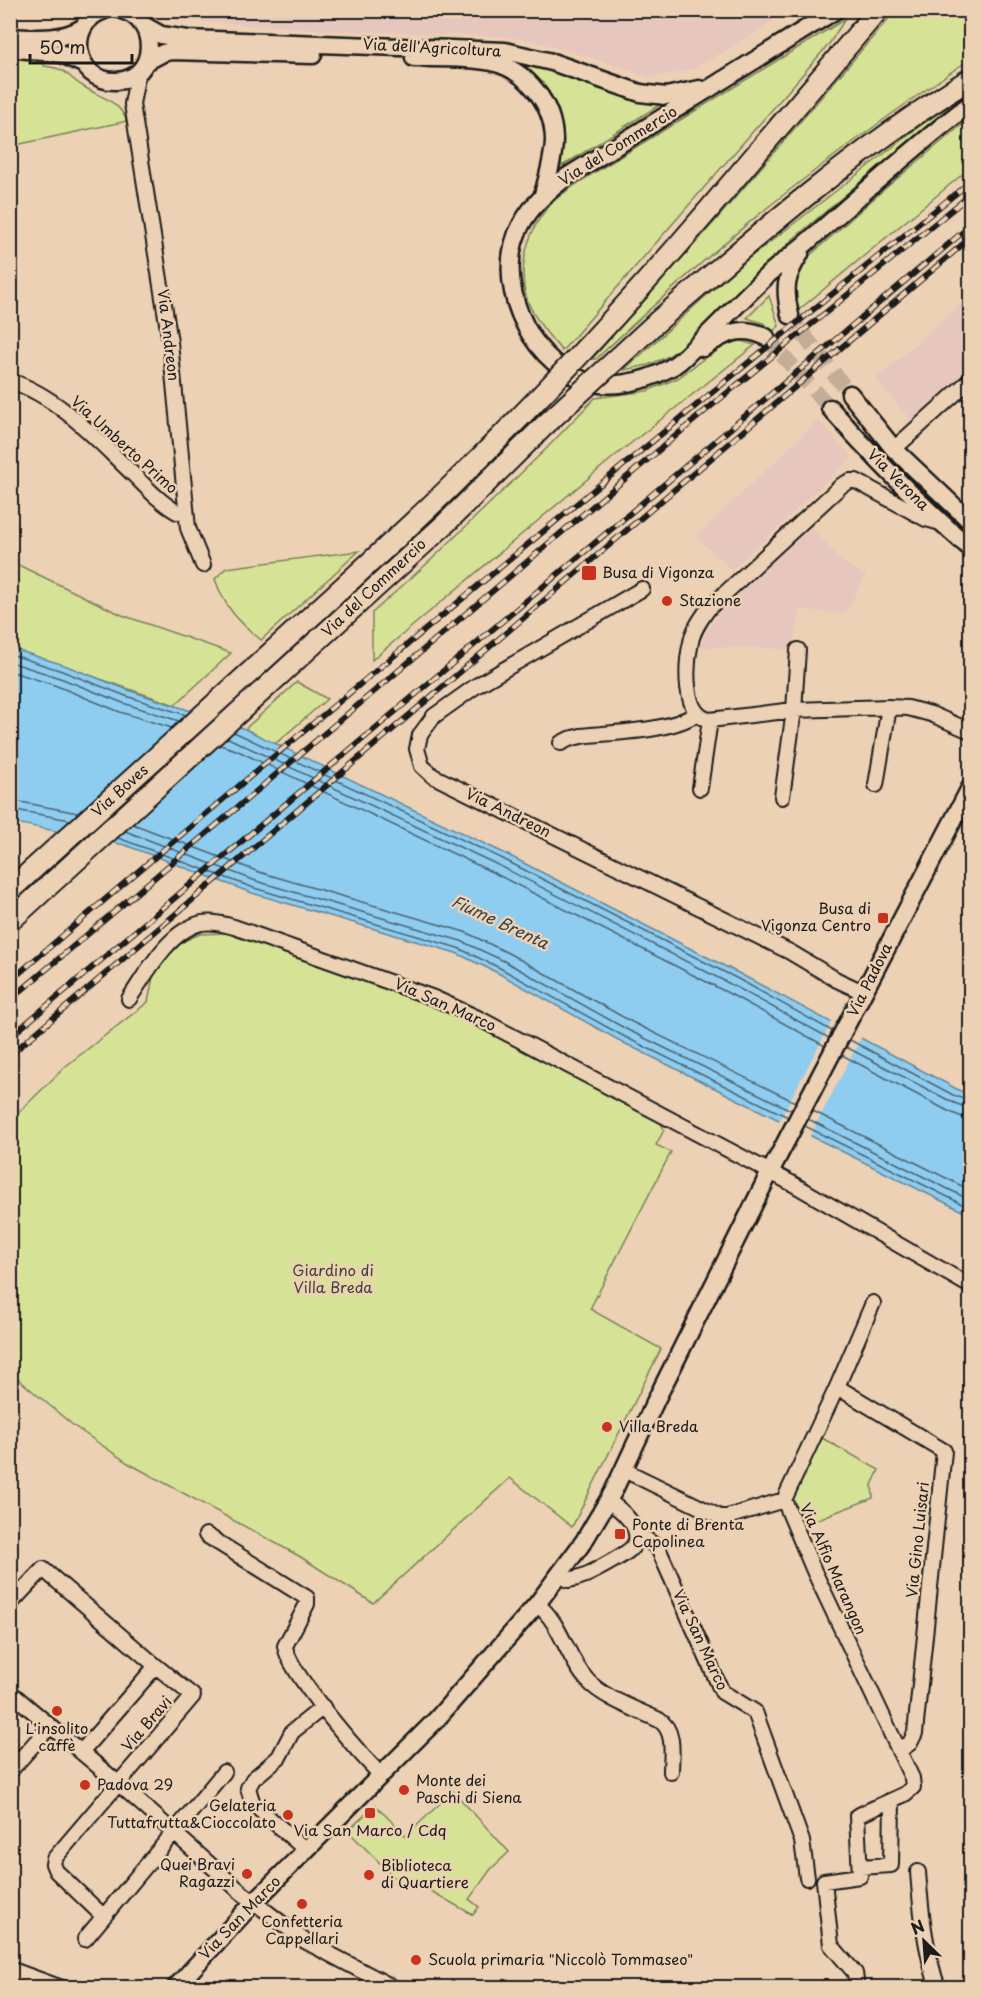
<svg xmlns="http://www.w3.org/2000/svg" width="981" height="1998" font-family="'Playpen Sans',sans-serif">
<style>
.built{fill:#e7c7bd}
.green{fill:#d6e396;stroke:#798059;stroke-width:1.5}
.water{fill:#8fcdf0;stroke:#61869b;stroke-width:1.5}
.pier{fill:#edd1b4}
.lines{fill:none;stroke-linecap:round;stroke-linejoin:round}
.shore{stroke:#4a6371;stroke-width:1.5}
.major-tunnel{stroke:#c3ad96;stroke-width:16;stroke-dasharray:16 8;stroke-linecap:butt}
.minor-casing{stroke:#1c1c1c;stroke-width:18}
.major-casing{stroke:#1c1c1c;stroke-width:21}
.highway-casing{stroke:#1c1c1c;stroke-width:24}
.minor{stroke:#edd1b4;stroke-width:14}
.major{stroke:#edd1b4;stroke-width:16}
.highway{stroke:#edd1b4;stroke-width:20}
.rail-casing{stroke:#1c1c1c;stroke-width:6}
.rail{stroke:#edd1b4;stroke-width:4;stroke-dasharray:11;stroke-linecap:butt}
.highway-bridge-casing{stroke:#1c1c1c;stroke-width:24;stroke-linecap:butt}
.highway-bridge{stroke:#edd1b4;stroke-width:20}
.poi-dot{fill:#c8321e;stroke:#edd1b4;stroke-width:2}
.labels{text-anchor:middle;stroke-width:5;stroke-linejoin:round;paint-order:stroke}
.street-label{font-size:15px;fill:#1c1c1c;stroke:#edd1b4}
.poi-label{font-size:15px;fill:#1c1c1c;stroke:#edd1b4;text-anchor:start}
.park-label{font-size:15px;fill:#414434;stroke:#edd1b4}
.water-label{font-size:16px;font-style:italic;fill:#333f46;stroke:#edd1b4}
</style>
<rect width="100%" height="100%" fill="#edd1b4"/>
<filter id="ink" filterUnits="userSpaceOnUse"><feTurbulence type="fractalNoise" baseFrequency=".0167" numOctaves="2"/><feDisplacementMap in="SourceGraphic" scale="12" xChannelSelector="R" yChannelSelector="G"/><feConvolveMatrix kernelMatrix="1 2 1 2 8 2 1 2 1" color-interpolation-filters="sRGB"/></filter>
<g filter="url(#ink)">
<path class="built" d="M 146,11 L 786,11 L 759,31 L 692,70 L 649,78 L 611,64 L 530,40 L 501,37 L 342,31 L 158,19 Z
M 970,297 L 970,366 L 912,421 L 875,379 Z
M 818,420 L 853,457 L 732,570 L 696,537 Z
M 810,525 L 841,561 L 866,575 L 844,615 L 801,609 L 792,649 L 701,647 L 705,634 L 718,614 Z"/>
<path class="green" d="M 895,11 L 970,11 L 970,59 C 906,103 843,148 782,196 C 717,247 656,303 596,359 L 592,359 L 717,219 Z
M 845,19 L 829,44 L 562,351 C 549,336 536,321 528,302 C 516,270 528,227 552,203 C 565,190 582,181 597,171 Z
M 10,57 L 41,59 L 44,66 C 70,69 65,76 84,87 C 102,98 118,100 127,121 L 11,146 Z
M 510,59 L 523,60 L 607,91 L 661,104 L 562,166 C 559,157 562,143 562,133 C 562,99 538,74 510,59 Z
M 957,100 L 792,240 L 695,337 L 667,357 L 648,365 L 624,370 L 739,266 L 920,126 Z
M 970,118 L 970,168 L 795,313 L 793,282 L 806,259 L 881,192 Z
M 769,296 L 779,326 L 773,331 L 763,323 L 747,318 Z
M 741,341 L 755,345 L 616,455 L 372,660 L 372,613 L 431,560 L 545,450 L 595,398 L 647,391 L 678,378 L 722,345 Z
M 359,551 L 261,640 C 238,621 225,608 215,579 L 226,568 Z
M 10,561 L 122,615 L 231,653 L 175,705 L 11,648 Z
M 297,682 L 327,699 L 275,744 L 245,729 Z
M 226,933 L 256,940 L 438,1006 L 661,1123 L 664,1130 L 656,1145 L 671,1152 L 590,1309 L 661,1349 L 572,1527 L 510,1478 L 373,1603 L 299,1556 L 128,1463 L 74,1426 L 11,1373 L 11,1120 L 66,1066 L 148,1002 L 154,972 L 169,952 L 184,941 L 200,934 Z
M 822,1438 L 879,1470 L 872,1485 L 873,1498 L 805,1524 L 793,1499 Z
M 453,1791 L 509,1852 L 491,1869 L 469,1899 L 479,1907 L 473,1915 L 413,1881 L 406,1889 L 348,1831 L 375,1805 L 406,1836 Z"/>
<path class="water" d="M 10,648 L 64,665 L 128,690 L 245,729 L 506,854 L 742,975 L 970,1096 L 970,1215 L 622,1042 L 498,973 L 456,953 L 252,893 L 125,845 L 11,822 Z"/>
<path class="pier" d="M 832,1021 L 862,1036 L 809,1138 L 778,1123 Z"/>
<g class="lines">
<path class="shore" d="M 10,654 L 62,671 L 126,696 L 186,715
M 10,662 L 60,678 L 123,703 L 179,721
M 10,671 L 57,686 L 120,712 L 172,728
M 234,732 L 503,859 L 740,980 L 832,1031
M 228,738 L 500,866 L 736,987 L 829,1038
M 220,745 L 236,750 L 496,874 L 732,995 L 825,1046
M 10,800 L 78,813
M 10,809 L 70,820
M 133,824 L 259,872 L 465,932 L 508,953 L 632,1022 L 795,1102
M 125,831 L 256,881 L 461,941 L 504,961 L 628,1030 L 791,1110
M 118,838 L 254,888 L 458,948 L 500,968 L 625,1037 L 788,1117
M 850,1040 L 955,1096 L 970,1101
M 846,1047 L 952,1102 L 970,1109
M 842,1055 L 948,1111 L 962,1117 L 970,1118
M 813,1111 L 970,1190
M 808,1119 L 970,1200
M 805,1126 L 970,1208"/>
<path class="major-tunnel" d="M 790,315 L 795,324 L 850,394
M 766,337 L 830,408"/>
<g class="minor-casing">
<path id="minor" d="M 138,72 L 132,104 L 170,342 L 188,528 L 203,565
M 10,381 C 59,396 99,442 135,476 C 148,489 161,503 177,512 L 186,511
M 894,449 L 970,380
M 941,523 L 926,519 L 856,481 L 850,481 L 842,485 L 708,609 C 701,619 693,630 691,642 C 686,663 682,716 710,720 L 794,710 L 889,707 L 908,708 L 931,714 L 970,731
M 642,589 L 476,686 L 434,716 L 420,735 L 417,749 L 422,766 L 433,776 L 790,952 L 837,980 L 863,992
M 561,743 L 569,739 L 581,736 C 613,732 670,732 696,714
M 876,785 L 889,707
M 700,788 L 710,720
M 782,797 L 794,710 L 798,650
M 129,999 C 146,974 169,930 202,923 C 213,921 224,924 234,927 L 434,998 L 478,1018 L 793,1184 L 970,1286
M 837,1387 L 873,1303
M 624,1470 L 720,1517 L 727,1517 L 784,1500 L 814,1571 L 912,1778 L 913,1787 L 905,1794 L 857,1816 L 860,1876 L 824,1881 L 831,1945 L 855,1973 L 857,1988
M 784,1500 L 837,1387 L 944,1451 L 915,1733 L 910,1743 L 899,1751
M 206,1535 L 307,1598 L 307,1604 L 285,1646 C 288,1672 360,1754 381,1775
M 637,1537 L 646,1539 L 658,1548 L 722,1692 L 755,1712 L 802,1841 L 807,1878
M 559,1574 L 568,1580 C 583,1578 594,1571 607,1564 C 615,1559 629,1553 634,1545 C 644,1529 620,1508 607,1501
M 10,1604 L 43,1569 L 156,1666 L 81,1752
M 537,1604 C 562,1624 566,1657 587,1680 C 603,1698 638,1710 659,1720 C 676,1731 671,1755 671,1772
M 10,1692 L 118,1783 L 242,1893 L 305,1941 L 394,1988
M 10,1771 L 50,1726
M 306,1850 L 253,1804 L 248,1788 L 253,1779 L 279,1757 L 292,1732 L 323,1707
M 860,1867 L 891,1865 L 892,1800
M 918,1872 C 921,1912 925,1950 938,1988
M 103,1916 L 56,1871 L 53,1864 L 54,1859 L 193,1696 L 156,1666
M 85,1939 L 224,1772
M 10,1969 L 62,1988"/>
</g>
<g class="major-casing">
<path id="major" d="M 105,10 C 65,22 73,83 117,81 C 157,79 160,21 122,10
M 836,10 L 568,176 C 550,189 532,204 521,225 C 492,278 527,359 583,380 C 608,390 643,382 666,370 C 680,364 690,351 701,341 C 725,318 748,293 772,271 C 786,259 801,248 814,236 C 866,191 916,145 970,104
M 145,26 L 161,35 L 187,39 L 505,51 L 552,62 L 640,93 L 666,96 L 699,89
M 10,37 C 35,38 61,41 82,28
M 10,48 L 62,54 L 83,64
M 414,58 C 439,58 467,57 492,62 C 527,70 553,104 554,139 C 554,158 547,179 542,198
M 146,62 L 163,53 L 171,51 L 313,55
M 790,315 C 784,289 785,277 800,254
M 703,348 C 724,334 741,324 766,337
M 850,394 L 894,449 L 970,521
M 830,408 C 874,458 920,505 970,548
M 175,1988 L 254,1902 L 436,1720 L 537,1604 L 584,1541 L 613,1492 L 656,1400 L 770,1172 L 970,788"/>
</g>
<g class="highway-casing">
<path id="highway" d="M 706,213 L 878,10
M 658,321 C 758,234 858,148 970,79
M 10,890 L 249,673
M 10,921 L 444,525 L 545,425"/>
</g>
<use href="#minor" class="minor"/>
<use href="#major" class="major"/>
<use href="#highway" class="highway"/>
<g class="rail-casing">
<path id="rail" d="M 10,981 C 326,709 647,444 970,182
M 10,1000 L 705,411 L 970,195
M 10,1037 L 970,226
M 10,1055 L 970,238"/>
</g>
<use href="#rail" class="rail"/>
<g class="highway-bridge-casing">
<path id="highway-bridge" d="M 545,425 L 658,321
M 249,673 C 314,613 382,553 446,491 C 537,403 623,310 706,213"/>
</g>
<use href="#highway-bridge" class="highway-bridge"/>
</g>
</g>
<g class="poi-dot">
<rect x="581" y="565" width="16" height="16" rx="3"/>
<circle cx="667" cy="601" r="6"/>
<rect x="877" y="912" width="12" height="12" rx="3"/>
<circle cx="607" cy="1427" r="6"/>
<rect x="614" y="1528" width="12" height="12" rx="3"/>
<circle cx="57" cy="1711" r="6"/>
<circle cx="85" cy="1785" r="6"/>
<circle cx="404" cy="1790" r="6"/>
<rect x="364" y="1807" width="12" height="12" rx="3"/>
<circle cx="288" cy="1815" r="6"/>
<circle cx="247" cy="1874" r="6"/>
<circle cx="369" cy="1875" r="6"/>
<circle cx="302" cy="1904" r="6"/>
<circle cx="416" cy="1960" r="6"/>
</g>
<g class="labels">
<g class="street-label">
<text transform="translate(432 48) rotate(3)" y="5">Via dell'Agricoltura</text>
<text transform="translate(618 146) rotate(-32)" y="5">Via del Commercio</text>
<text transform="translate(168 335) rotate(83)" y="5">Via Andreon</text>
<text transform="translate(124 445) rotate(42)" y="5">Via Umberto Primo</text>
<text transform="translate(898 480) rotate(45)" y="5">Via Verona</text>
<text transform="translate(374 588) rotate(-43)" y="5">Via del Commercio</text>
<text transform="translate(120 791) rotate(-42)" y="5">Via Boves</text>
<text transform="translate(508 813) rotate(26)" y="5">Via Andreon</text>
<text transform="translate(870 980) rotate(-63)" y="5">Via Padova</text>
<text transform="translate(445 1005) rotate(24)" y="5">Via San Marco</text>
<text transform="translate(918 1540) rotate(-84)" y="5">Via Gino Luisari</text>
<text transform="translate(833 1569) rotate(66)" y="5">Via Alfio Marangon</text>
<text transform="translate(700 1640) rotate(65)" y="5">Via San Marco</text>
<text transform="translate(147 1724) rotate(-49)" y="5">Via Bravi</text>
<text transform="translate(240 1918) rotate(-46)" y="5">Via San Marco</text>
</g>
<g class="poi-label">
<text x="602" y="578">Busa di Vigonza</text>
<text x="679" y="606">Stazione</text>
<text x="871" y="914" text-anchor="end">Busa di<tspan x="871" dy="17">Vigonza Centro</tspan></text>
<text x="619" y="1432">Villa Breda</text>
<text x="632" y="1530">Ponte di Brenta<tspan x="632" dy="17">Capolinea</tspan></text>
<text x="57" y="1734" text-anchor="middle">L'insolito<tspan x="57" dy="17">caffè</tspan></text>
<text x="416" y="1786">Monte dei<tspan x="416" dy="17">Paschi di Siena</tspan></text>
<text x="97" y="1790">Padova 29</text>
<text x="276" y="1811" text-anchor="end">Gelateria<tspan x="276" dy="17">Tuttafrutta&amp;Cioccolato</tspan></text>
<text x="370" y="1836" text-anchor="middle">Via San Marco / Cdq</text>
<text x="235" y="1870" text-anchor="end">Quei Bravi<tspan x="235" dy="17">Ragazzi</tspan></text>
<text x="381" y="1871">Biblioteca<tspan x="381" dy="17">di Quartiere</tspan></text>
<text x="302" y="1927" text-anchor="middle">Confetteria<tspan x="302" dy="17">Cappellari</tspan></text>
<text x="428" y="1965">Scuola primaria "Niccolò Tommaseo"</text>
</g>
<g class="park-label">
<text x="333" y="1276">Giardino di<tspan x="333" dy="17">Villa Breda</tspan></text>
</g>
<g class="water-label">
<text transform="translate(500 922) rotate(25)" y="6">Fiume Brenta</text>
</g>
</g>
<rect width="981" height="1998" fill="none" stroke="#edd1b4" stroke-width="36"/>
<rect x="18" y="18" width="945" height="1962" fill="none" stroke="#1c1c1c" stroke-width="2" filter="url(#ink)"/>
<g transform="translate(924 1941) rotate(335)" stroke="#edd1b4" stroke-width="4.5" paint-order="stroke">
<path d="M0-4.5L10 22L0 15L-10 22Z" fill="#1c1c1c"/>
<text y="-9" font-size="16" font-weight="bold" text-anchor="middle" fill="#1c1c1c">N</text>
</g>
<path d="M30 54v9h102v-9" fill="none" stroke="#1c1c1c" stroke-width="3"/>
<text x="39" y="54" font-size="18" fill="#1c1c1c" stroke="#edd1b4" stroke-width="4.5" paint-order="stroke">50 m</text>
</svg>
